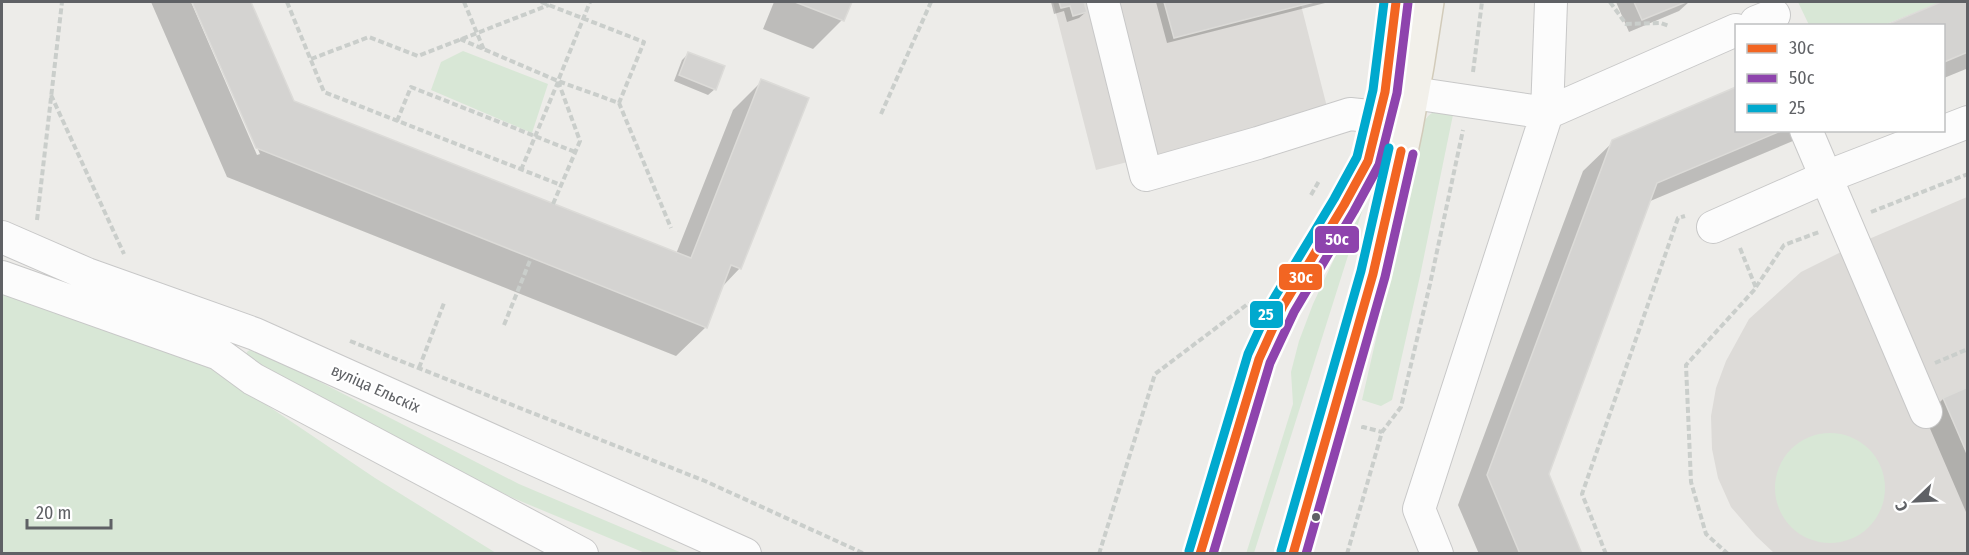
<svg xmlns="http://www.w3.org/2000/svg" width="1969" height="555" font-family="'Fira Sans Condensed',sans-serif">
<style>
.education{fill:#dddbd8}
.green{fill:#d8e7d6}
.shadow{fill:#0003}
.building{fill:#d4d3d1;stroke:#dcdbd8;stroke-width:1.5}
.lines{fill:none;stroke-linecap:round;stroke-linejoin:round}
.minor-casing{stroke:#c8c8c8;stroke-width:34}
.major-casing{stroke:#d2cbba;stroke-width:36}
.path{stroke:#cacecb;stroke-width:4;stroke-dasharray:6 3;stroke-linecap:butt}
.minor{stroke:#fcfcfc;stroke-width:32}
.major{stroke:#f2f0ea;stroke-width:33}
.bus-1-casing{stroke:#fff;stroke-width:14}
.bus-2-casing{stroke:#fff;stroke-width:14}
.bus-3-casing{stroke:#fff;stroke-width:14}
.bus-1{stroke:#f26522;stroke-width:9}
.bus-2{stroke:#8e44ad;stroke-width:9}
.bus-3{stroke:#00a9ce;stroke-width:9}
.bus-dot{fill:#5f6165;stroke:#fff;stroke-width:2}
.labels{text-anchor:middle;stroke-width:4.5;stroke-linejoin:round;paint-order:stroke}
.street-label{font-size:16px;fill:#5f6165;stroke:#fff}
.line-badge{stroke:#fff;stroke-width:2}
.badge-label{font-size:16px;text-anchor:middle;font-weight:bold;fill:#fff}
</style>
<rect width="100%" height="100%" fill="#edece9"/>
<path class="education" d="M 1053,2 L 1314,2 L 1301,5 L 1328,111 L 1096,170 Z
M 1967,197 L 1967,553 L 1774,553 L 1756,536 L 1731,507 L 1718,478 L 1712,449 L 1711,416 L 1716,388 L 1726,361 L 1749,319 L 1801,272 L 1855,245 Z"/>
<path class="green" d="M 1798,2 L 1941,2 L 1884,25 L 1809,25 Z
M 463,51 L 548,84 L 532,133 L 431,90 L 441,62 Z
M 1455,105 L 1420,276 L 1392,400 L 1381,406 L 1362,400 L 1392,269 L 1422,125 C 1430,110 1439,109 1455,105 Z
M 1362,204 L 1364,205 L 1358,224 L 1254,553 L 1246,554 L 1293,404 L 1291,372 L 1299,341 L 1313,304 L 1357,210 Z
M 2,293 L 194,356 L 375,478 L 496,553 L 2,554 Z
M 254,348 L 519,484 L 682,553 L 645,553 L 513,498 L 249,368 L 244,356 L 248,351 Z
M1775 488a55 55 0 1 1 110 0a55 55 0 1 1-110 0Z"/>
<path class="shadow" d="M 151,2 L 191,2 L 257,155 L 260,154 L 194,2 L 250,2 L 293,102 L 676,254 L 733,110 L 762,81 L 740,268 L 722,287 L 706,327 L 676,356 L 227,177 Z
M 774,2 L 850,2 L 842,20 L 813,49 L 763,29 Z
M 1051,2 L 1083,2 L 1086,12 L 1079,18 L 1067,22 L 1064,11 L 1054,14 Z
M 1156,2 L 1329,2 L 1167,43 Z
M 1616,2 L 1689,2 L 1679,11 L 1629,32 Z
M 1944,2 L 1968,2 L 1968,72 L 1966,69 L 1944,78 L 1944,26 L 1888,26 Z
M 689,53 L 715,89 L 708,95 L 674,81 L 682,60 Z
M 1736,89 L 1736,130 L 1819,130 L 1648,202 L 1548,474 L 1580,554 L 1479,554 L 1458,505 L 1583,171 L 1613,142 Z
M 1968,389 L 1968,511 L 1966,512 L 1925,417 L 1943,399 Z"/>
<path class="building" d="M 192,2 L 251,2 L 294,101 L 691,258 L 761,79 L 809,98 L 741,269 L 731,265 L 707,328 L 256,148 Z
M 795,2 L 852,2 L 844,21 Z
M 1059,2 L 1084,2 L 1087,12 L 1073,16 L 1070,6 L 1061,8 Z
M 1164,2 L 1314,2 L 1174,38 Z
M 1634,2 L 1686,2 L 1642,20 Z
M 1941,2 L 1968,2 L 1968,52 L 1944,62 L 1944,26 L 1884,26 Z
M 688,52 L 725,66 L 716,90 L 679,75 Z
M 1736,87 L 1736,130 L 1783,130 L 1657,183 L 1549,474 L 1582,554 L 1520,554 L 1487,475 L 1612,140 Z
M 1968,387 L 1968,456 L 1943,398 Z"/>
<g class="lines">
<g class="minor-casing">
<path id="minor" d="M 1103,2 L 1146,175 L 1258,143 L 1350,114 L 1379,117
M 1756,22 L 1774,15
M 1385,92 L 1413,93 L 1547,113 L 1551,2
M 1806,130 L 1926,412
M 1713,227 L 1826,177 L 1968,122
M 2,237 L 87,274 L 255,334 L 745,554
M 2,277 L 219,354 L 253,379 L 582,554
M 1437,554 L 1419,509 L 1547,113 L 1736,30"/>
</g>
<g class="major-casing">
<path id="major" d="M 1200,554 L 1259,359 L 1283,306 L 1344,205 L 1368,161 L 1385,92 L 1396,2
M 1293,554 C 1318,460 1349,368 1373,274 C 1396,184 1414,93 1427,2"/>
</g>
<path class="path" d="M 287,2 L 324,92 L 561,185
M 464,2 L 484,50
M 541,2 L 644,42 L 619,103
M 1610,2 L 1626,24 L 1661,23 L 1669,26
M 460,39 L 558,81 L 619,103 L 671,228
M 311,59 L 369,37 L 418,56 L 549,5
M 1473,72 L 1482,2
M 51,95 L 124,254
M 881,114 L 931,2
M 397,121 L 411,87 L 575,152
M 521,170 L 558,82
M 1311,195 L 1319,181
M 553,204 L 580,141 L 558,81 L 590,2
M 1871,212 L 1968,174
M 37,220 L 62,2
M 1756,287 L 1784,245 L 1819,232
M 504,325 L 531,258
M 350,341 L 705,481 L 865,554
M 1935,363 L 1968,349
M 419,368 L 444,303
M 1363,429 L 1363,427 L 1382,432
M 1099,554 L 1155,374 L 1249,303
M 1347,554 L 1382,432 L 1401,407 L 1430,284 L 1463,130
M 1606,554 L 1582,494 L 1678,218 L 1685,216
M 1728,554 L 1706,534 L 1691,482 L 1686,365 L 1756,288 L 1740,248"/>
<use href="#minor" class="minor"/>
<use href="#major" class="major"/>
<g class="bus-1-casing">
<path id="bus-1" d="M 1200,554 L 1259,359 L 1283,306 L 1344,205 L 1368,161 L 1385,92 L 1396,2
M 1293,554 L 1373,274 L 1401,151"/>
</g>
<g class="bus-2-casing">
<path id="bus-2" d="M 1213,554 L 1270,363 L 1294,312 L 1354,211 L 1379,165 L 1397,93 L 1408,3
M 1306,554 L 1385,277 L 1413,154"/>
</g>
<g class="bus-3-casing">
<path id="bus-3" d="M 1189,551 L 1248,354 L 1273,300 L 1334,199 L 1357,157 L 1373,90 L 1384,2
M 1281,551 L 1361,271 L 1389,148"/>
</g>
<use href="#bus-1" class="bus-1"/>
<use href="#bus-2" class="bus-2"/>
<use href="#bus-3" class="bus-3"/>
</g>
<circle class="bus-dot" cx="1316" cy="517" r="5"/>
<g class="labels">
<g class="street-label">
<text transform="translate(376 388) rotate(24)" y="6">вуліца Ельскіх</text>
</g>
</g>
<g class="line-badge">
<rect x="1314" y="225" width="46" height="29" rx="6" fill="#8e44ad"/>
<rect x="1278" y="263" width="45" height="28" rx="6" fill="#f26522"/>
<rect x="1249" y="300" width="35" height="29" rx="6" fill="#00a9ce"/>
</g>
<g class="badge-label">
<text x="1337" y="245">50с</text>
<text x="1301" y="283">30с</text>
<text x="1266" y="320">25</text>
</g>
<rect width="1969" height="555" fill="none" stroke="#5f6165" stroke-width="6"/>
<rect x="1735" y="24" width="210" height="108" fill="#ffffff" stroke="#bfc0c1" stroke-width="1.5"/>
<rect x="1747" y="44" width="30" height="9" fill="#f26522" stroke="#bfc0c1" stroke-width="1.5"/>
<text x="1789" y="54" font-size="18" fill="#5f6165">30с</text>
<rect x="1747" y="74" width="30" height="9" fill="#8e44ad" stroke="#bfc0c1" stroke-width="1.5"/>
<text x="1789" y="84" font-size="18" fill="#5f6165">50с</text>
<rect x="1747" y="104" width="30" height="9" fill="#00a9ce" stroke="#bfc0c1" stroke-width="1.5"/>
<text x="1789" y="114" font-size="18" fill="#5f6165">25</text>
<g transform="translate(1915 501) rotate(247)" stroke="#ffffff" stroke-width="4.5" paint-order="stroke">
<path d="M0-4.5L10 22L0 15L-10 22Z" fill="#5f6165"/>
<text y="-9" font-size="16" font-weight="bold" text-anchor="middle" fill="#5f6165">С</text>
</g>
<path d="M27 519v9h84v-9" fill="none" stroke="#5f6165" stroke-width="3"/>
<text x="36" y="519" font-size="18" fill="#5f6165" stroke="#ffffff" stroke-width="4.5" paint-order="stroke">20 m</text>
</svg>
